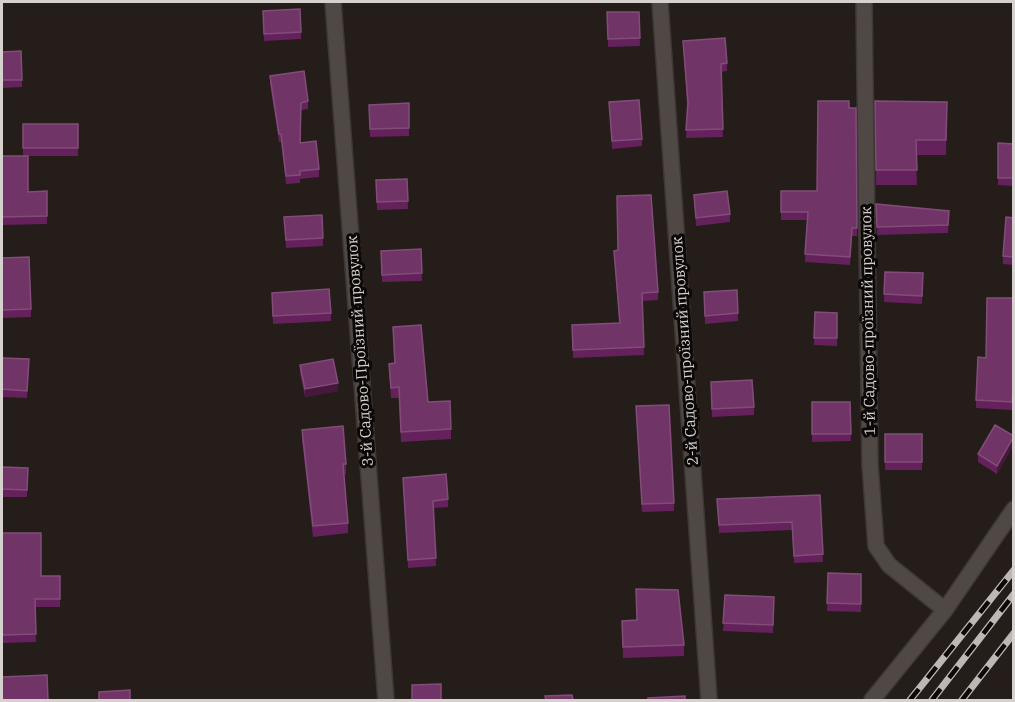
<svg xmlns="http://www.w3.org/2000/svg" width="1015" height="702" font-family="'IBM Plex Serif',serif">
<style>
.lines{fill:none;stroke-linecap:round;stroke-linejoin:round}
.street-casing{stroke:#3d3735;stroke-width:18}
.street{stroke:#504845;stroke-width:15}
.rail-casing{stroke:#bdb8b6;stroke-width:7}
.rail{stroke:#0b0807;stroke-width:4.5;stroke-dasharray:14;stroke-linecap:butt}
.wall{fill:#65215b}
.shaded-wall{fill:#46183c}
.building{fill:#713467;stroke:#814d78;stroke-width:1.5}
.labels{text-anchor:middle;stroke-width:6;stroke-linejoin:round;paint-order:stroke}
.street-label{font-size:15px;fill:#d6d1cf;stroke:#0b0807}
</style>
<rect width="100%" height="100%" fill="#241d1a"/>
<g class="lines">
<g class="street-casing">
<path id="street" d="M 333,2 L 386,700
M 660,2 L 709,700
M 864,2 L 870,465 L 876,546 L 889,565 L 945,610
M 872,700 L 945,610 L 1014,509"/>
</g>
<use href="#street" class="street"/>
<g class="rail-casing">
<path id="rail" d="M 910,700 L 1014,570
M 932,700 L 1014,594
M 962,700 L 1014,633"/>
</g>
<use href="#rail" class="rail"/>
</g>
<path class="wall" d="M 263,11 L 301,32 L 301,39 L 264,41 Z
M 607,12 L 639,12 L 640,46 L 608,47 Z
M 683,41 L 727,63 L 727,71 L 721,72 L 723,137 L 686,138 L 687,106 Z
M 2,52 L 22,80 L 22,87 L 2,88 Z
M 270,76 L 308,101 L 308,109 L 301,110 L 301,143 L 319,169 L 319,177 L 300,179 L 300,183 L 286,184 L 281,142 L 279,142 L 270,84 Z
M 875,101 L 947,102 L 946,155 L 916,155 L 917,185 L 876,185 Z
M 609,102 L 642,139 L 642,146 L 612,149 Z
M 409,103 L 409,136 L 370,137 L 369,105 Z
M 849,108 L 857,228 L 857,236 L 852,236 L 850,265 L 805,262 L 807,220 L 781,220 L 781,191 L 817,191 Z
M 23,124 L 78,124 L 78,156 L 23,156 Z
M 998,143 L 1014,144 L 1014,186 L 998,185 Z
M 2,156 L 28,192 L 47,191 L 47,224 L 2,225 Z
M 407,179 L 408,209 L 377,210 L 376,180 Z
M 694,195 L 730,214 L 730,222 L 696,226 Z
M 876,204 L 949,211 L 948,233 L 877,235 Z
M 322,215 L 323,246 L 286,248 L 284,217 Z
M 1014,218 L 1014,265 L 1003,264 L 1003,256 Z
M 421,249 L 422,281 L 382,282 L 381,251 Z
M 614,251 L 658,292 L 658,300 L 642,301 L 644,355 L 573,358 L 572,325 L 619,323 Z
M 2,258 L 31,309 L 31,317 L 2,318 Z
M 885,272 L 923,273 L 922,304 L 884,302 Z
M 704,292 L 738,313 L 738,321 L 705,324 Z
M 272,301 L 331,313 L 331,321 L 273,324 Z
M 815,312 L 837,313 L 837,346 L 814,345 Z
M 393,327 L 428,402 L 451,429 L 451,439 L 401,442 L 399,398 L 391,398 L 389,374 L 389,364 L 394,363 Z
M 2,358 L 29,367 L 27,398 L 2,397 Z
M 300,365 L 338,391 L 305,397 L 300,373 Z
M 1014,383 L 1012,410 L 976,408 L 976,400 Z
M 711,390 L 754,407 L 754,415 L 712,417 Z
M 812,402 L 850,402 L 851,441 L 812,442 Z
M 636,406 L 674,503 L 674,511 L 642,512 Z
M 302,430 L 346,464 L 346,474 L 344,475 L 348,523 L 348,533 L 313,537 L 302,440 Z
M 885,434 L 922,434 L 922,470 L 885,470 Z
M 1014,436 L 1014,444 L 997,474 L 978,462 L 978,454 Z
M 2,467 L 28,468 L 27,497 L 2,497 Z
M 403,478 L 448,499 L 448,507 L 433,508 L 436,566 L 408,568 Z
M 820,495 L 823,562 L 794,563 L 792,530 L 719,533 L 717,499 Z
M 2,533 L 41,576 L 60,576 L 60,607 L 35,607 L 36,642 L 2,643 Z
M 828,573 L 861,574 L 861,612 L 827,611 Z
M 725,595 L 774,597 L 773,633 L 723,631 Z
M 622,621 L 684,645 L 684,656 L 623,658 Z"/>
<path class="shaded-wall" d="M 338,383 L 338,391 L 305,397 L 305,389 Z
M 1014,437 L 1014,444 L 997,474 L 997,466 Z"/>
<path class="building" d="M 300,9 L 301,32 L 264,34 L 263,11 Z
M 607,12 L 639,12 L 640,38 L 608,39 Z
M 725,38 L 727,63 L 721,64 L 723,129 L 686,130 L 688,102 L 683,41 Z
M 21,51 L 22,80 L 2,80 L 2,52 Z
M 304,71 L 308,101 L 301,103 L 300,143 L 316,141 L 319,169 L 300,171 L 300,175 L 286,176 L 281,134 L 279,134 L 270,76 Z
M 639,100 L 642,139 L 612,141 L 609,102 Z
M 818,101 L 849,101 L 849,108 L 856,108 L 857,228 L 852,228 L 850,257 L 805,254 L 808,212 L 781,212 L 781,191 L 817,191 Z
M 875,101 L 947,102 L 946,140 L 916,140 L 917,170 L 876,170 Z
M 409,103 L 409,128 L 370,129 L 369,105 Z
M 23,124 L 78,124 L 78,148 L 23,148 Z
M 998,143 L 1014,144 L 1014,178 L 998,178 Z
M 2,156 L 28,156 L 28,192 L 47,191 L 47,216 L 2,217 Z
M 407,179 L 408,201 L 377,202 L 376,180 Z
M 727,191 L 730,214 L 696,218 L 694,195 Z
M 651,195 L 658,292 L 642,293 L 644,347 L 573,350 L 572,325 L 620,323 L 614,251 L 618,250 L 617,196 Z
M 876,204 L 949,211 L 948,225 L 877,227 Z
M 322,215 L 323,238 L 286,240 L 284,217 Z
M 1006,217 L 1014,218 L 1014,257 L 1003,256 Z
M 421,249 L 422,273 L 382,275 L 381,251 Z
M 29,257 L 31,309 L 2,310 L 2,258 Z
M 885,272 L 923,273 L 922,296 L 884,294 Z
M 329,289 L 331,313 L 273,316 L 272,293 Z
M 737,290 L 738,313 L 705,316 L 704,292 Z
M 987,298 L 1014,298 L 1014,375 L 1012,402 L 976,400 L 978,357 L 986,358 Z
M 815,312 L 837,313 L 837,338 L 814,338 Z
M 421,325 L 428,402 L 450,401 L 451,429 L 401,432 L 399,387 L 391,388 L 389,364 L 395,363 L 393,327 Z
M 2,358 L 29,359 L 27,391 L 2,389 Z
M 333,359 L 338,383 L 305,389 L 300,365 Z
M 752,380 L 754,407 L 712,409 L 711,382 Z
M 812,402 L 850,402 L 851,434 L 812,434 Z
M 669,405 L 674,503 L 642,504 L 636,406 Z
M 995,425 L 1014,436 L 997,466 L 978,454 Z
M 343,426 L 346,464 L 343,464 L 348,523 L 313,526 L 302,430 Z
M 885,434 L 922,434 L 922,462 L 885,462 Z
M 2,467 L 28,468 L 27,490 L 2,489 Z
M 446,474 L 448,499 L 433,501 L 436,558 L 408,560 L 403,478 Z
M 820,495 L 823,554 L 794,556 L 792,522 L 719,525 L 717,499 Z
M 2,533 L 41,533 L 41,576 L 60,576 L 60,599 L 35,599 L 36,634 L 2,635 Z
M 828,573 L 861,574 L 861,604 L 827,603 Z
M 636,589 L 678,590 L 684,645 L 623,647 L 622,621 L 637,620 Z
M 725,595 L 774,597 L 773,625 L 723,623 Z
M 47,675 L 48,700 L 2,700 L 2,677 Z
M 441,684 L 441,700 L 412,700 L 412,685 Z
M 130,690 L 130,700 L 99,700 L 99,692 Z
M 572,695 L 573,700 L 546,700 L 545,696 Z
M 685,696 L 685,700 L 648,700 L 648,698 Z"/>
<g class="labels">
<g class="street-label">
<text transform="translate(868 321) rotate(-91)" y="5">1-й Садово-проїзний провулок</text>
<text transform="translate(360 351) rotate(-94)" y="5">3-й Садово-Проїзний провулок</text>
<text transform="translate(685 351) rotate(-94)" y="5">2-й Садово-проїзний провулок</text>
</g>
</g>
<rect width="1015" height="702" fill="none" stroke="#d6d1cf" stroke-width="6"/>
</svg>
